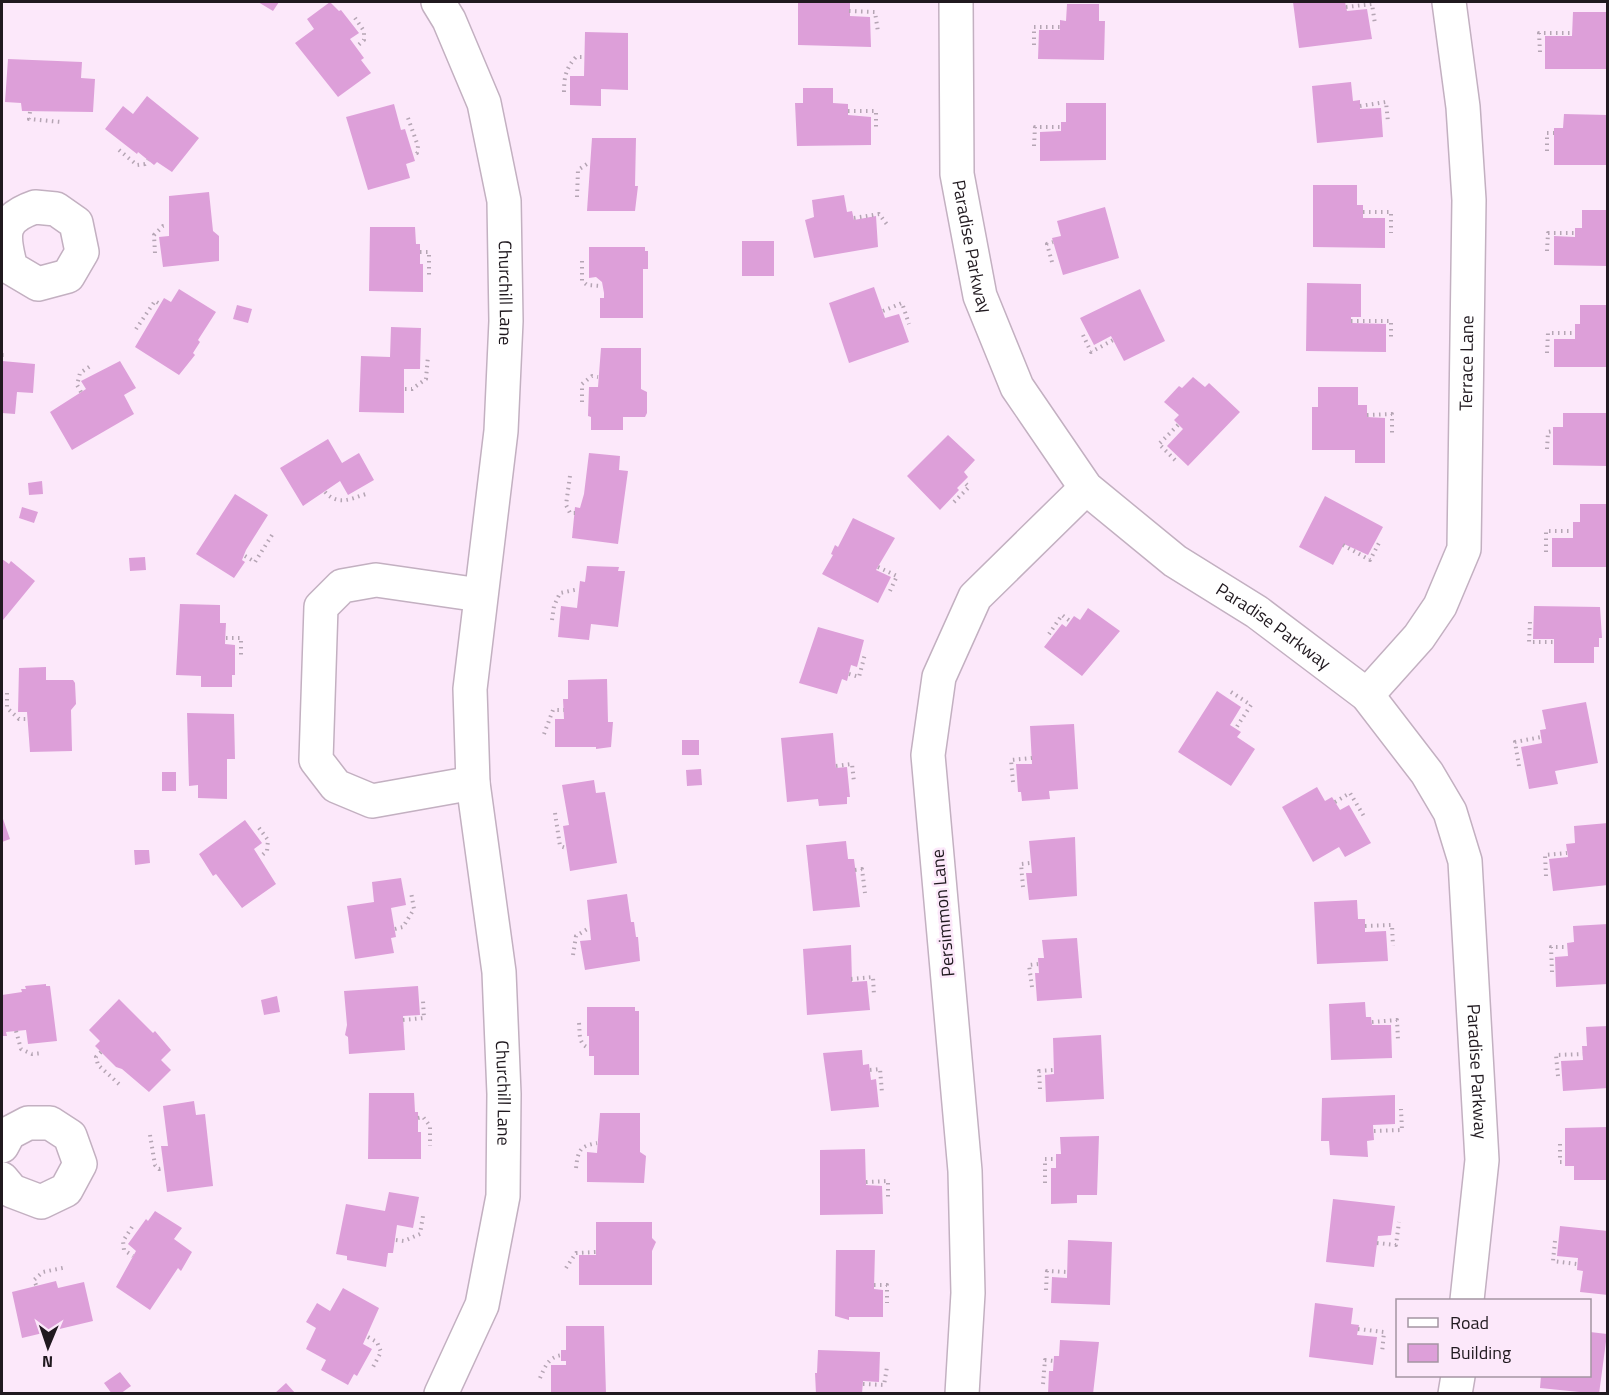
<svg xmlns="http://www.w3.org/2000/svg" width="1609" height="1395" font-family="'Titillium Web',sans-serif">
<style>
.building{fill:#dd9fd9}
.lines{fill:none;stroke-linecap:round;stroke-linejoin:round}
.minor-casing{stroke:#c3b0c1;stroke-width:36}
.path{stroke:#b5a5b4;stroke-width:4;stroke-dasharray:1.5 4.5;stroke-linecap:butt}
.minor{stroke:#fff;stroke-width:33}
.labels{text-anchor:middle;stroke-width:5;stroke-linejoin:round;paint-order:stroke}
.street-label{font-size:18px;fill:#20191f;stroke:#fce8fa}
</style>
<rect width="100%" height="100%" fill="#fce8fa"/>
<path class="building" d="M 258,2 L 279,2 L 273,11 Z
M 330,2 L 339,11 L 341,10 L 359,33 L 350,39 L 364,58 L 361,60 L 371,73 L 338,97 L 295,43 L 314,29 L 307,19 Z
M 798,2 L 850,2 L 850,16 L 870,17 L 871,47 L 798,45 Z
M 1293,2 L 1345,2 L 1347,11 L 1367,9 L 1372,39 L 1299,48 Z
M 1067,4 L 1099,4 L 1099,21 L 1105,21 L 1104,60 L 1038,59 L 1039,30 L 1060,30 L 1060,20 L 1066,21 Z
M 1573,12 L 1608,12 L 1608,69 L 1545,69 L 1545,36 L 1572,36 Z
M 585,32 L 628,33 L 628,90 L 601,89 L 601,106 L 570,105 L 570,76 L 584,76 Z
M 8,59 L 82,62 L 81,78 L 95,79 L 93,112 L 22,111 L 21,103 L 5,102 Z
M 1351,82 L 1353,101 L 1360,100 L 1360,109 L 1381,108 L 1383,137 L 1317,143 L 1312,86 Z
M 803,88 L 833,88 L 833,103 L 848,104 L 848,115 L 871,117 L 871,145 L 797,146 L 795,103 L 803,103 Z
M 147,96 L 199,138 L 172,172 L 157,162 L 154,165 L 138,152 L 137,154 L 105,129 L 123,106 L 133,114 Z
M 1066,103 L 1106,103 L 1106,160 L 1040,161 L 1040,132 L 1061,131 L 1061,122 L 1066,122 Z
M 394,104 L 401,130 L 405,129 L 415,161 L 406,164 L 410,178 L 368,190 L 346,117 Z
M 1564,114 L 1608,115 L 1608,165 L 1554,165 L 1554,128 L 1563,128 Z
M 592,138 L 636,138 L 635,186 L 638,186 L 635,211 L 587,211 Z
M 1313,185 L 1357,185 L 1357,205 L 1363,205 L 1363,218 L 1385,218 L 1385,248 L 1313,247 Z
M 209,192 L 213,231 L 219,236 L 219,261 L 163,267 L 159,237 L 169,236 L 169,196 Z
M 844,195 L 847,212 L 852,211 L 854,220 L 876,216 L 878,247 L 814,258 L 805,220 L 814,217 L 812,200 Z
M 1105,207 L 1119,258 L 1063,275 L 1052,238 L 1061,236 L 1057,221 Z
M 1582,210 L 1608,210 L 1608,266 L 1554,265 L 1554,236 L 1575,237 L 1575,228 L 1582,228 Z
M 370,227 L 415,227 L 416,244 L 420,244 L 420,264 L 423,264 L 423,292 L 369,291 Z
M 742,241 L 774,241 L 774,276 L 742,276 Z
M 589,247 L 645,247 L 645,251 L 648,251 L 648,269 L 643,269 L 643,318 L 600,318 L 600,298 L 604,298 L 604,293 L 602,282 L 596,277 L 589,278 Z
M 1307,283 L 1361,284 L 1361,317 L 1351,317 L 1351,323 L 1386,324 L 1386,352 L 1306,351 Z
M 874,287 L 885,318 L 899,314 L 909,342 L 849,363 L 829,303 Z
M 179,289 L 216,312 L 198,340 L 200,342 L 193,353 L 195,355 L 179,375 L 135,347 L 164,298 L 171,302 Z
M 1140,289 L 1165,341 L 1124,361 L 1111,336 L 1094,345 L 1080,318 Z
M 237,305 L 252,309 L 248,323 L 233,319 Z
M 1580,305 L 1608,305 L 1608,367 L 1554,367 L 1554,339 L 1575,339 L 1575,324 L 1580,324 Z
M 391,327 L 421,328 L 420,369 L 404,369 L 404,413 L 359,412 L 361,356 L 390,357 Z
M 601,348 L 641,348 L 641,389 L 647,392 L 647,413 L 645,417 L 623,417 L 623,430 L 591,430 L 591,417 L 588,416 L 589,387 L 598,387 Z
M 2,361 L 35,364 L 33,393 L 17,392 L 15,414 L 2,413 Z
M 120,361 L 136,388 L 124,395 L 134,414 L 72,450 L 50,412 L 86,389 L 81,381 Z
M 1193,377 L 1205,387 L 1209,383 L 1240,412 L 1188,466 L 1167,446 L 1183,429 L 1174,420 L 1179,415 L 1164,402 L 1179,386 L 1182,388 Z
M 1318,387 L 1358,387 L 1358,405 L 1367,405 L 1367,417 L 1385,418 L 1385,463 L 1355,463 L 1355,450 L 1312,450 L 1312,407 L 1318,407 Z
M 1563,413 L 1608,413 L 1608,466 L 1553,465 L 1553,427 L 1563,427 Z
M 948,435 L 975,460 L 964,472 L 968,477 L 957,488 L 959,490 L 940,510 L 907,476 Z
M 328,439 L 342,463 L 359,453 L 374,480 L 348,495 L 340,481 L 303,506 L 280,468 Z
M 589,453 L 620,456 L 619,470 L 628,471 L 618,544 L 572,538 L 575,507 L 580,508 L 584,494 Z
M 42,481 L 43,494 L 29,495 L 28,483 Z
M 235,494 L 268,515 L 246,550 L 242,560 L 245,562 L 234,578 L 196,554 Z
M 1325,496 L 1383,527 L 1368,555 L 1344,544 L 1333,565 L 1299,547 Z
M 1580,504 L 1608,504 L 1608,567 L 1552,567 L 1552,538 L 1573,538 L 1573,522 L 1580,522 Z
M 22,507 L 38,512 L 34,523 L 19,518 Z
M 853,518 L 895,538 L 876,570 L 891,577 L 878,603 L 822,574 L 833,555 L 831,554 L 835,545 L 838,547 Z
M 145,557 L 146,570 L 130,571 L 129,558 Z
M 2,559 L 9,564 L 11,561 L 35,581 L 3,620 Z
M 587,566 L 619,567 L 618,571 L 625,571 L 618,627 L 591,624 L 589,640 L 558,637 L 561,606 L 577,608 L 580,581 L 585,582 Z
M 180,604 L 220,605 L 220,623 L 226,623 L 225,644 L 235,645 L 235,675 L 232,675 L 232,687 L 201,687 L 201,676 L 176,675 Z
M 1534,606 L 1600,607 L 1602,638 L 1599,638 L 1599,647 L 1594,647 L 1594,663 L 1554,663 L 1554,639 L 1533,639 Z
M 1088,608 L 1120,631 L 1082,676 L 1044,647 L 1062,624 L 1066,627 L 1074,616 L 1080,620 Z
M 818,627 L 864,640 L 857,667 L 851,665 L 847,681 L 842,679 L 837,694 L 799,683 Z
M 46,667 L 46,680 L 73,680 L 75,683 L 76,704 L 71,710 L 72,751 L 30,752 L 27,712 L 18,712 L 19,668 Z
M 607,679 L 608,722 L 613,722 L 611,747 L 596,749 L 596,747 L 555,747 L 555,719 L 564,719 L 563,699 L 568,699 L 568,680 Z
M 1217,691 L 1241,707 L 1230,725 L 1241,732 L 1237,737 L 1255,749 L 1231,786 L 1178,752 Z
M 1586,702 L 1598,763 L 1555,771 L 1558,784 L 1529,789 L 1521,747 L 1542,743 L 1540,730 L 1546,729 L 1542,710 Z
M 187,713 L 234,714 L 235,759 L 227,759 L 227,799 L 198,798 L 198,785 L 189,786 Z
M 1074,724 L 1078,789 L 1049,791 L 1050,799 L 1022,801 L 1021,792 L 1018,792 L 1016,764 L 1032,764 L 1030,726 Z
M 833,733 L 836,768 L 847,767 L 850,797 L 847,797 L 847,804 L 819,806 L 818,799 L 787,802 L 781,738 Z
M 682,740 L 699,740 L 699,755 L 682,755 Z
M 701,769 L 702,785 L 687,786 L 686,770 Z
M 162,772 L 176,772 L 176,791 L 162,791 Z
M 594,780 L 596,793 L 605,792 L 617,863 L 570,871 L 563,826 L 569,825 L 562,785 Z
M 1317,787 L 1325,801 L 1332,797 L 1340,810 L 1349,805 L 1371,843 L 1345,857 L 1339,847 L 1313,862 L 1282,807 Z
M 2,816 L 10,839 L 2,842 Z
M 245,820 L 262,843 L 254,849 L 276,884 L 242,908 L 216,874 L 213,876 L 199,854 Z
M 1608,823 L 1608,885 L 1553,891 L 1549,859 L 1568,857 L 1566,844 L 1575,843 L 1574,826 Z
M 1075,837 L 1077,896 L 1029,900 L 1026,873 L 1032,873 L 1029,841 Z
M 846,841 L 848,859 L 854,859 L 860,907 L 813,911 L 806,845 Z
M 134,850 L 149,850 L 150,863 L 135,865 Z
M 401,878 L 406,905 L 391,908 L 396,937 L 391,938 L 394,953 L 355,959 L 347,906 L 374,902 L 372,882 Z
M 627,894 L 631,922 L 634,922 L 636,937 L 638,937 L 640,961 L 585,970 L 580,941 L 591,940 L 587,900 Z
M 1357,900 L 1358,919 L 1365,919 L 1365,932 L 1386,931 L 1388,961 L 1317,964 L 1314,902 Z
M 1608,924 L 1608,984 L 1556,987 L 1555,957 L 1568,956 L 1567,943 L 1574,942 L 1573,926 Z
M 1077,938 L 1082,998 L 1037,1001 L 1035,973 L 1039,973 L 1038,958 L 1044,958 L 1042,940 Z
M 851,945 L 852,982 L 867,981 L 870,1010 L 807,1015 L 803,949 Z
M 46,984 L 46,986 L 50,986 L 57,1041 L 28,1044 L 26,1030 L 6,1032 L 7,1036 L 2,1036 L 2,995 L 22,992 L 21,989 L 26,989 L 25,986 Z
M 418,986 L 420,1015 L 403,1016 L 405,1050 L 349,1054 L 348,1037 L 345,1035 L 347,1025 L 344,991 Z
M 277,996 L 280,1012 L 264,1015 L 261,1000 Z
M 119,999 L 153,1033 L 155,1031 L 171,1050 L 161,1060 L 171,1070 L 149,1092 L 122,1069 L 116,1067 L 95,1046 L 100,1041 L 89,1030 Z
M 1365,1002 L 1366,1017 L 1371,1017 L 1372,1025 L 1391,1025 L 1392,1058 L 1331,1060 L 1329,1004 Z
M 587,1007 L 635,1007 L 635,1011 L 639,1011 L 639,1075 L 594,1075 L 594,1056 L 589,1056 L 589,1036 L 587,1036 Z
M 1608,1026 L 1608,1088 L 1563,1091 L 1561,1061 L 1583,1060 L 1582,1046 L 1587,1046 L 1586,1027 Z
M 1101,1035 L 1104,1099 L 1046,1102 L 1045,1075 L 1054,1074 L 1053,1038 Z
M 862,1050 L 863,1065 L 869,1064 L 871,1080 L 876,1079 L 879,1107 L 831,1111 L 823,1053 Z
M 369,1093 L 414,1093 L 415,1112 L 418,1112 L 418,1132 L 421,1132 L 421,1159 L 368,1159 Z
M 1395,1095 L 1395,1124 L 1373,1125 L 1374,1140 L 1367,1141 L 1368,1157 L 1330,1155 L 1329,1141 L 1321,1141 L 1322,1098 Z
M 194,1101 L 196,1115 L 205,1114 L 213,1186 L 167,1192 L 161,1146 L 168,1146 L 163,1106 Z
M 600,1113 L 640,1113 L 640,1152 L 646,1156 L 644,1183 L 587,1182 L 587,1152 L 597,1153 Z
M 1608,1127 L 1608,1180 L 1574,1180 L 1574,1166 L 1565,1166 L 1565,1128 Z
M 1099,1136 L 1097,1195 L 1077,1195 L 1077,1203 L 1051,1204 L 1051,1168 L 1056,1168 L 1056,1154 L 1061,1154 L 1060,1137 Z
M 865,1149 L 866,1185 L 882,1186 L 883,1214 L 820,1215 L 820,1150 Z
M 389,1192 L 419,1197 L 413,1228 L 397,1225 L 393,1253 L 388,1253 L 386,1267 L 347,1260 L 347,1256 L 336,1254 L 346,1204 L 385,1211 Z
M 1333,1199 L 1395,1206 L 1391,1235 L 1378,1236 L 1374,1267 L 1326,1262 Z
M 155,1211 L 182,1228 L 174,1239 L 192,1252 L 181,1271 L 178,1268 L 150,1310 L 116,1287 L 136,1251 L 128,1244 L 146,1219 L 148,1221 Z
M 596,1222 L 652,1222 L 652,1238 L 656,1242 L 652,1251 L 652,1285 L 579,1285 L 579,1255 L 596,1255 Z
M 1560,1226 L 1608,1231 L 1608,1295 L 1580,1292 L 1583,1271 L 1577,1270 L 1578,1258 L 1557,1256 Z
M 1068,1240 L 1112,1242 L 1110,1305 L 1051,1303 L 1052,1277 L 1067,1278 Z
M 836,1250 L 875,1250 L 874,1289 L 883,1290 L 883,1317 L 849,1317 L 849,1320 L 835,1316 Z
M 56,1281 L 58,1288 L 84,1282 L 93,1321 L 22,1338 L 12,1292 Z
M 343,1288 L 379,1308 L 363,1344 L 372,1349 L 357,1376 L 354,1374 L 348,1385 L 321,1370 L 326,1360 L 306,1349 L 316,1328 L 306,1322 L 317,1303 L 330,1311 Z
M 1315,1303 L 1353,1308 L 1351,1324 L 1359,1325 L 1357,1335 L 1377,1337 L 1373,1365 L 1309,1357 Z
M 566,1326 L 604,1326 L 606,1394 L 551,1394 L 551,1365 L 566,1365 L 566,1361 L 561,1361 L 561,1350 L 566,1350 Z
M 1590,1332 L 1607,1334 L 1599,1394 L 1540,1388 L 1541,1376 L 1590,1376 Z
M 1060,1340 L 1099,1342 L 1093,1394 L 1048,1394 L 1049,1371 L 1053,1371 L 1054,1356 L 1059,1356 Z
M 818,1350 L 880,1352 L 879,1382 L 863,1381 L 862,1394 L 816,1394 L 815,1373 L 817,1373 Z
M 120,1372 L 131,1386 L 120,1394 L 112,1394 L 104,1383 Z
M 286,1383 L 296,1394 L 274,1394 Z"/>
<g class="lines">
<g class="minor-casing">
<g id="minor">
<path id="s1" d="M 438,2 L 449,20 L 484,103 L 504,201 L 506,321 L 501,431 L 470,689 L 473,783 L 499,972 L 504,1094 L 503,1196 L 482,1305 L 441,1394"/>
<path id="s2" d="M 956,2 L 957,174 L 980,296 L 1017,387 L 1086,488 L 1175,561 L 1257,612 L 1367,695 L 1427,773 L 1450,812 L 1465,861 L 1482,1160 L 1467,1300"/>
<path d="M 35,207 L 56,209 L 76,223 L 82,252 L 68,276 L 38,284 L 11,268 C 2,234 0,219 35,207 Z"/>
<path id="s3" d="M 1367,695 L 1419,637 L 1440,606 L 1464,549 L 1469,200 L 1463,107 L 1449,2"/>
<path d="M 473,783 L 372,801 L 336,786 L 316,760 L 321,607 L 342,586 L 376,580 L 480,595"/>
<path d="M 2,1146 L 9,1133 L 28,1123 L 50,1123 L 70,1136 L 80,1164 L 66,1190 L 41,1202 L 12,1191 L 2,1179"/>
<path d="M 962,1394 L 968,1293 L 965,1171 L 928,755 L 939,677 L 975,597 L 1086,488"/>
<path d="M 1455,1394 L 1458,1376"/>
</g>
</g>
<path class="path" d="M 1346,7 L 1372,4 L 1375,24
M 849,11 L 875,12 L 878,32
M 355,18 L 364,31 L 364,40 L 356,47
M 1034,45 L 1034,27 L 1060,27
M 1540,52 L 1539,33 L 1573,33
M 564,92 C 564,77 566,68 576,57 L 584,57
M 1360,106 L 1386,102 L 1388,122
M 848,111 L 876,111 L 876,131
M 30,112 L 29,119 L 61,122
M 408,118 L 418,146 L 417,153 L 413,154
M 1034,146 L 1035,127 L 1061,127
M 119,150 L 137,165 L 145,164 L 148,160
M 1547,151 L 1547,133 L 1554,133
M 577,197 L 578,170 L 590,162
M 1363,212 L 1391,212 L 1391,233
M 854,218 L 879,214 L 889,227
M 1547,251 L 1548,233 L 1575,233
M 420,252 L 429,252 L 429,278
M 155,253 L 154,235 L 163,226 L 168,225
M 582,261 L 582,281 L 587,285 L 602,286
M 1052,262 L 1047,244 L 1053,242
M 883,311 L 902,303 L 909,324
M 1351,321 L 1391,321 L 1391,338
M 136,329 L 155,301 L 160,304
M 1083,335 L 1091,352 L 1113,340
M 1547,353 L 1548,333 L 1575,333
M 2,355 L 7,355
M 405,389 L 412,389 L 426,379 L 428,356
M 81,392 L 77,385 L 80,373 L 92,365
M 582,402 L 582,384 L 592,376 L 598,377
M 1367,415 L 1392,414 L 1392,436
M 1547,449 L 1548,432 L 1553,431
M 1175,460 L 1159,444 L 1179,424
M 570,476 L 566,505 L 570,513 L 575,513
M 325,492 C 338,506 350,499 366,494
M 954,502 L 969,487 L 964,482
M 1343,545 L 1370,560 L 1379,543
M 1546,552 L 1546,531 L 1573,531
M 245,556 L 255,562 L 272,535
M 878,567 L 897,576 L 889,593
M 552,620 L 554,606 L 560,593 L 579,589
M 1530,622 L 1529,642 L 1554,642
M 1049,634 L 1062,615 L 1070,621
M 226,638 L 241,638 L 241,658
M 849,674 L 859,677 L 865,654
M 1231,692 L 1251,705 L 1236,728
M 7,693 L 7,708 L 19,719 L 28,719
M 544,734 L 553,710 L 564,710
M 836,766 L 852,764 L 854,782
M 1519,766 L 1515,742 L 1541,737
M 1013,782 L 1011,760 L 1032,758
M 1335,802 L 1350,793 L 1365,818
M 555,813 L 560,846 L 566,848
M 259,828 L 268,840 L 267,851 L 260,857
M 855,870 L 862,869 L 865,893
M 1546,876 L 1545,855 L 1567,853
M 1023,887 L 1021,864 L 1030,863
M 1365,926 L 1392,925 L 1393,946
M 395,929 L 403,927 L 414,909 L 411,892
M 573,955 L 576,936 L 589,928
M 1552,972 L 1551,947 L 1567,947
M 851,979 L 873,977 L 874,995
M 1032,987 L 1029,965 L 1038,964
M 403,1020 L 424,1018 L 423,1001
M 1372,1022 L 1397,1020 L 1398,1040
M 579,1023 C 580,1034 578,1044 589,1048
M 16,1031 L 21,1049 L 32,1054 L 43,1053
M 101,1052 L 96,1057 L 98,1065 L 119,1084
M 870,1070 L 880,1069 L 882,1093
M 1558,1076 L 1556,1055 L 1583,1054
M 1040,1089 L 1039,1071 L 1054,1070
M 418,1118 L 423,1117 L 430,1126 L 430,1146
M 1374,1131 L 1402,1130 L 1401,1109
M 150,1135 L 155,1165 L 159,1169 L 164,1168
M 1560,1144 L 1560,1162 L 1565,1162
M 576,1168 C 578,1150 580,1146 597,1143
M 866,1182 L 888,1181 L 888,1199
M 1045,1183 L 1045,1159 L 1055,1159
M 132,1227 L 123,1241 L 124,1250 L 133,1256
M 396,1240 L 404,1241 L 420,1234 L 423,1216
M 1555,1241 L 1553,1261 L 1577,1264
M 1377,1243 L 1396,1245 L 1399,1222
M 566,1268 L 576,1253 L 596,1252
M 36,1285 L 34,1280 L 43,1272 L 67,1267
M 874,1285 L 887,1285 L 887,1303
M 1046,1290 L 1047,1271 L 1067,1272
M 1358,1329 L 1384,1332 L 1382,1353
M 368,1337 L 377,1342 L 381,1352 L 373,1367
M 540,1378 C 545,1367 548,1357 562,1355
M 863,1384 L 884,1385 L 887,1367
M 1043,1384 L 1045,1360 L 1054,1361"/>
<use href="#minor" class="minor"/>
</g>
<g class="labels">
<g class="street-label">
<text dy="6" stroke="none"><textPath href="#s2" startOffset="246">Paradise Parkway</textPath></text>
<text dy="6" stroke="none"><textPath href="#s1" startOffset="303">Churchill Lane</textPath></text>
<text dy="6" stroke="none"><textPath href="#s3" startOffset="363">Terrace Lane</textPath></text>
<text dy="6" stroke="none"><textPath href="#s2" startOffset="750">Paradise Parkway</textPath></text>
<text transform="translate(943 913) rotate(-95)" y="6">Persimmon Lane</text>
<text dy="6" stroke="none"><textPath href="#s2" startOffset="1272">Paradise Parkway</textPath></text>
<text dy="6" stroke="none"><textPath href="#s1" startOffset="1107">Churchill Lane</textPath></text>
</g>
</g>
<rect width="1609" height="1395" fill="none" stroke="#20191f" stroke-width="6"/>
<rect x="1396" y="1299" width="195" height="78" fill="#fce8fa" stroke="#a495a2" stroke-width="1.5"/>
<rect x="1408" y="1318" width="30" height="9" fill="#ffffff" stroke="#a495a2" stroke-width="1.5"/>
<text x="1450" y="1329" font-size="18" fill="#20191f">Road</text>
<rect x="1408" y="1344" width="30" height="18" fill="#dd9fd9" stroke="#a495a2" stroke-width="1.5"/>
<text x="1450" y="1359" font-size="18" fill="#20191f">Building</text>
<g transform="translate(48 1347) rotate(182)" stroke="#fce8fa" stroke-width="4.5" paint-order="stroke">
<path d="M0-4.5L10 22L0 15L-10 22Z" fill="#20191f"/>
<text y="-9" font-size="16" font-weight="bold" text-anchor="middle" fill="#20191f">N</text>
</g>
</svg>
